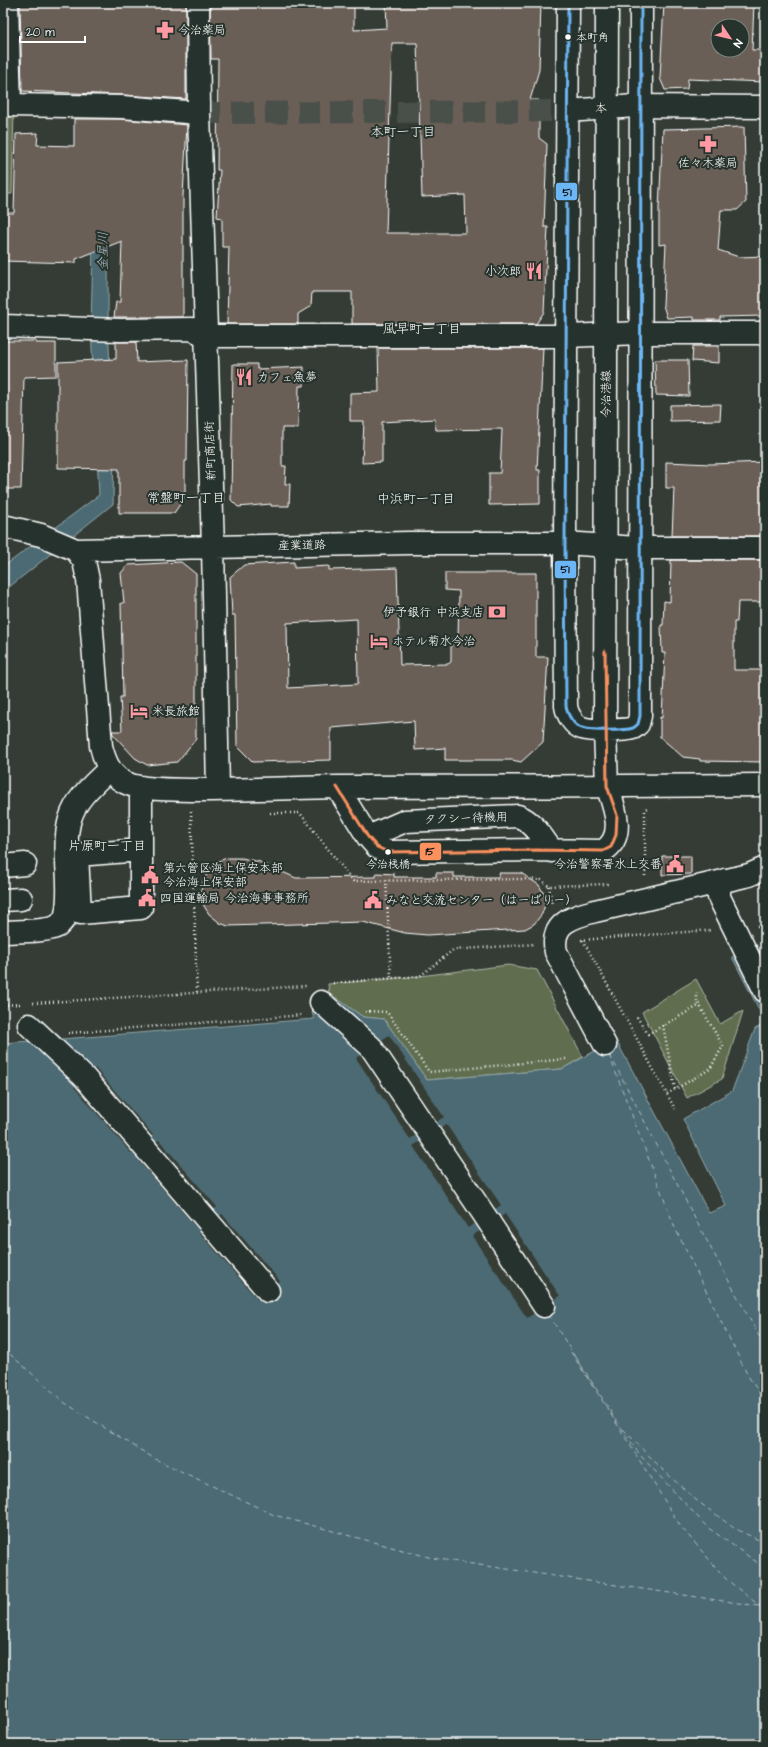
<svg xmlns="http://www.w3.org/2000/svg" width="768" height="1747" font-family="'Architects Daughter','Klee One',sans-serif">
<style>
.green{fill:#616e50;stroke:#b0b6a8}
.water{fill:#4c6a73;stroke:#94a6ab}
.pier{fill:#343c35}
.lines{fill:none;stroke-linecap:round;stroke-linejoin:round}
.ferry{stroke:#aebcc0;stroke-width:1;stroke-dasharray:5 4;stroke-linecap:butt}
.building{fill:#6a5e57;stroke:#fff;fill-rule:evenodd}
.minor-tunnel{stroke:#485049;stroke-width:22;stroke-dasharray:22 11;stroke-linecap:butt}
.minor-casing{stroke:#fff;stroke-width:25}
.major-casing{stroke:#fff;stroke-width:25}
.path{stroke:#fff;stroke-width:2.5;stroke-dasharray:1 3;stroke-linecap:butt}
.minor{stroke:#26332d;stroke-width:22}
.major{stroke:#26332d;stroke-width:22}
.bus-1-casing{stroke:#26332d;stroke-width:6}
.bus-2-casing{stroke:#26332d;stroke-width:6}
.bus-1{stroke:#6db6f5;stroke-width:3}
.bus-2{stroke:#fa915f;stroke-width:3}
.bus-dot{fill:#fff;stroke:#26332d;stroke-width:1.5}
.labels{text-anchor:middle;stroke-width:4;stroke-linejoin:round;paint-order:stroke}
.bus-label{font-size:11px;fill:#fff;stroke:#26332d;text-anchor:start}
.poi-label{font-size:12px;fill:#fff;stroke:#26332d;text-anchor:start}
.street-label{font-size:12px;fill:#fff;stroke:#26332d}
.neighbourhood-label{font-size:13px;fill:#fff;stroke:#26332d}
.water-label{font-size:13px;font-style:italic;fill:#aebcc0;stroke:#26332d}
.line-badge{stroke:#26332d;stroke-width:1.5}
.pale-badge-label{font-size:11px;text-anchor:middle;font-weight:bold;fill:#111}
</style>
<rect width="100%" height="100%" fill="#343c35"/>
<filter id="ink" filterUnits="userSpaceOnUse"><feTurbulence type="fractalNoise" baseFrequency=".025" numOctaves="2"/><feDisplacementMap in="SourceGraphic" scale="8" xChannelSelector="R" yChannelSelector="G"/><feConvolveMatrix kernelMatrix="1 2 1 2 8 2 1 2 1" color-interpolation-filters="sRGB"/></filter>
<g filter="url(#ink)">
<path class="green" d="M 3,111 L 14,111 L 12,194 L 3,194 Z
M 508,965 L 537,970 L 583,1057 L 562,1069 L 427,1080 L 384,1019 L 363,1017 L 329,993 L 328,984 L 420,976 Z
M 696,979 L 720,1024 L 743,1011 L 722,1079 L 687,1098 L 642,1012 Z"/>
<path class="water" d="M 94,3 L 109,3 L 108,326 L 114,450 L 113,504 L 3,592 L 3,567 L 99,495 L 91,328 L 96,122 Z
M 756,944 L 765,962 L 765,1021 L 732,957 Z
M 581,975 L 709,1213 L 726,1206 L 683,1119 L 732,1091 L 755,1029 L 765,1024 L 765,1744 L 3,1744 L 3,1043 L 31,1041 L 22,1032 L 37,1016 L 62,1039 L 314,1019 L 312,1012 L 329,993 L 363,1017 L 384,1019 L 427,1080 L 562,1069 L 595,1051 L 561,985 Z"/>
<path class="pier" d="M 389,1035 L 444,1117 L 410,1139 L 356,1058 Z
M 95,1068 L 153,1135 L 131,1153 L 74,1087 Z
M 446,1124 L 501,1205 L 468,1228 L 413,1146 Z
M 159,1140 L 217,1207 L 195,1226 L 137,1159 Z
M 222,1214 L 280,1281 L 258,1300 L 200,1233 Z
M 505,1214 L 560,1296 L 527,1318 L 472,1236 Z"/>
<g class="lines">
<path class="ferry" d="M 609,1055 L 675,1228 L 748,1376 L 765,1401
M 610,1055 L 701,1230 L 765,1347
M 549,1315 L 681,1527 L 726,1579 L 765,1610
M 3,1348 L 65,1403 L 155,1459 L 274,1515 L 432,1558 L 765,1607
M 571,1352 L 595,1390
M 576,1357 L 611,1412
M 610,1412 L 640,1455 L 707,1527 L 765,1568
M 623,1429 L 662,1469 L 696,1500 L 734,1528 L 765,1543"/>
</g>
<path class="building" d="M 20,3 L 186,3 L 186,99 L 123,95 L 22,91 Z
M 210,3 L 354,3 L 354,30 L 387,28 L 386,3 L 541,3 L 539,70 L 530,100 L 539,100 L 539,138 L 547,144 L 544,227 L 548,227 L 544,312 L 536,324 L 352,324 L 352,292 L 312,292 L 311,306 L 298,314 L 298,324 L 227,324 L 229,247 L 222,247 L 222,218 L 217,217 L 220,170 L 217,170 L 218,59 L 211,59 ZM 392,43 L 417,43 L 422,197 L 465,195 L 466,233 L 386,233 Z
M 664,3 L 735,3 L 734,6 L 754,3 L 752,50 L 765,50 L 765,82 L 688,79 L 687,89 L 665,90 L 660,78 ZM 718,26 L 742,26 L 742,50 L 718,50 Z
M 74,119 L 121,119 L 187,125 L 183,196 L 183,317 L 114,317 L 116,302 L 120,302 L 122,241 L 76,259 L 76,263 L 3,261 L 3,213 L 14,213 L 16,134 L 38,133 L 37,145 L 74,146 Z
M 744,127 L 746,202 L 737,210 L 721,210 L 718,250 L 739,257 L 765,256 L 765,316 L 720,317 L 720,320 L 694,320 L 694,317 L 667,318 L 663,305 L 666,244 L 659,245 L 659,208 L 663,129 Z
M 3,341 L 36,341 L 36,343 L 56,343 L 56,376 L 24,377 L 21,489 L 3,489 Z
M 116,342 L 136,342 L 137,362 L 188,360 L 187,461 L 185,461 L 185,497 L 174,513 L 119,513 L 119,469 L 58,468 L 58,362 L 116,359 Z
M 693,346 L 719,346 L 719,363 L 692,361 Z
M 378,348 L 543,348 L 537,470 L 540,470 L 540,504 L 489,505 L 489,473 L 500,473 L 502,429 L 436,430 L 435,419 L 382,422 L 382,462 L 362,463 L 364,421 L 350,421 L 350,393 L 379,392 Z
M 655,360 L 688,360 L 689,396 L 656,395 Z
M 233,364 L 257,364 L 257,369 L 304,367 L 304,386 L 299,386 L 298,428 L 282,428 L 282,466 L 286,466 L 285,484 L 290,484 L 289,506 L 271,506 L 271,504 L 238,507 L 231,500 Z
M 721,404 L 720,420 L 670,421 L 670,405 Z
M 666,462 L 711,464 L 765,462 L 765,536 L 672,536 L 674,488 L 666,488 Z
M 671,560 L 765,560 L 765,602 L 738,602 L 737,622 L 734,622 L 734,670 L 765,670 L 765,762 L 700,761 L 700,759 L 683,757 L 660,737 L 660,717 L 662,718 L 665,653 L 662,653 L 661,625 L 663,625 L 664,601 L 670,602 Z
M 181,562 L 196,574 L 196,739 L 177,762 L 147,765 L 135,758 L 113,734 L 112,731 L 122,731 L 120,697 L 123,697 L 121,603 L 124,603 L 121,573 L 128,565 Z
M 294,562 L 294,568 L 329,566 L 329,570 L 397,568 L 400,665 L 448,664 L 451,662 L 451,639 L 458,639 L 459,591 L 445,590 L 445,573 L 536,573 L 536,657 L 548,657 L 543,742 L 521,762 L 512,760 L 445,760 L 445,748 L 415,750 L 414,721 L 331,728 L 331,760 L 253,762 L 237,746 L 235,615 L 232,615 L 230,577 L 244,565 ZM 357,619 L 358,684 L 288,688 L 287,623 Z
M 662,856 L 691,856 L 691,874 L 662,875 Z
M 227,858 L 242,858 L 260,862 L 296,878 L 376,877 L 376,873 L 394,874 L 394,877 L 436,877 L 436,873 L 454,873 L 454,877 L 499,877 L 499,873 L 521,873 L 539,885 L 544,894 L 545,905 L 542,914 L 534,924 L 525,929 L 427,935 L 405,933 L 363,922 L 228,926 L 220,923 L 209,914 L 204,906 L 200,895 L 203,881 L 211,867 L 218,861 Z"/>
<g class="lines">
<path class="minor-tunnel" d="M 199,113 L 568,111"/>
<g class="minor-casing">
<path id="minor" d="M 7,3 L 10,105 L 122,107 L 199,113
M 198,3 L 199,113 L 213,547 L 218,790
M 568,111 L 635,106 L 765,107
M 3,326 L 120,330 L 192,329 L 206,336 L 567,336 L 640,333 L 765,333
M 3,526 L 41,535 L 76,550 L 409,543 L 565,543 L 637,548 L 765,548
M 76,550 L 84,561 L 88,580 L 101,746 C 105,763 112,779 131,785 C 153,791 177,789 199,790 C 245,790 291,788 337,787 C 480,786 622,787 765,785
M 337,787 L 368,837 L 377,847 L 388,852 L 537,850 L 603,851 C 627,837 614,806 607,786
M 368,837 L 405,821 L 518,816 C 534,822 542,837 552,851
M 141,850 L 77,855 L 80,913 L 141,908 L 141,787
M 3,866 L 25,864
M 725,880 L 719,888 L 719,897 L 765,991
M 3,900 L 21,899
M 3,932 C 16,931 47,932 58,926 C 61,923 66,918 66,914 C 73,884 61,850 70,819 C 76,798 94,784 109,769
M 321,1002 L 371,1047 L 485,1216 L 544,1306
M 29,1025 L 84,1077 L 268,1291
M 605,1045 L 556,952 C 550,923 572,917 595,911 L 749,875 L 765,868"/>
</g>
<g class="major-casing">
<path id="major" d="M 568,3 L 565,543 L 566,706 C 567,714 574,726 582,728 C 590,731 625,731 633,728 C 635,727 636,726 638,724 L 640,716 L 641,3
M 607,786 L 605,730 L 607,3"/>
</g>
<path class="path" d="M 191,811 L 197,992
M 270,813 L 300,813 L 353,881 L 523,879 L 541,880 L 549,886 L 608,884
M 645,876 L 645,809 L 647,808
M 386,880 L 391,978
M 549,886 L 552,905
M 757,926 L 765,926
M 581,940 L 712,930
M 583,940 L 675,1109
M 333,983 L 420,976 L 453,950 L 534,944
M 33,1003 L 306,986
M 3,1005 L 20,1004
M 365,1011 L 387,1012 L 429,1072 L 566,1059
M 637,1017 L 648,1034 L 700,1005
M 663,1025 L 675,1089
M 68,1033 L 303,1015
M 3,1037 L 11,1037
M 667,1094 L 710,1069 L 723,1046 L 697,1001 L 697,990"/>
<use href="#minor" class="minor"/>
<use href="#major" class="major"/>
<g class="bus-1-casing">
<path id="bus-1" d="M 568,3 L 565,543 L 566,706 C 567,714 574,726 582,728 C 590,731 625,731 633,728 C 635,727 636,726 638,724 L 640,716 L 641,3"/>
</g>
<g class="bus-2-casing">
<path id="bus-2" d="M 337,787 L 368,837 L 377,847 L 388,852 L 537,850 L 603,851 L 611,847 L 616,835 L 617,815 L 607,786 L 605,651"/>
</g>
<use href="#bus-1" class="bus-1"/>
<use href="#bus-2" class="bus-2"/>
</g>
</g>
<defs>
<g id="pharmacy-bare" transform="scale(1.38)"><path d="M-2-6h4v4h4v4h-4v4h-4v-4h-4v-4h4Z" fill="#ff9aa2" stroke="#26332d" stroke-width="2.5" paint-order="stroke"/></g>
<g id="restaurant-bare" transform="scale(1.38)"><path d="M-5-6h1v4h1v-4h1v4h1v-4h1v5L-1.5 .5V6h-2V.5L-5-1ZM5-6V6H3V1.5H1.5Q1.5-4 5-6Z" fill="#ff9aa2" stroke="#26332d" stroke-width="2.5" paint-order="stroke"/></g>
<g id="bank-bare" transform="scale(1.38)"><path d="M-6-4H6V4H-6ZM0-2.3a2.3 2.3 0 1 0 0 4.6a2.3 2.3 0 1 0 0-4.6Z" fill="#ff9aa2" stroke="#26332d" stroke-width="2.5" paint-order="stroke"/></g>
<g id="hotel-bare" transform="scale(1.38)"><path d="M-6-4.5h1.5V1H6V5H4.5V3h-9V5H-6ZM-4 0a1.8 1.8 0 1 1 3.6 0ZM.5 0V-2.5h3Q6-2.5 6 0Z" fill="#ff9aa2" stroke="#26332d" stroke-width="2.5" paint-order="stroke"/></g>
<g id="civic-bare" transform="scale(1.38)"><path d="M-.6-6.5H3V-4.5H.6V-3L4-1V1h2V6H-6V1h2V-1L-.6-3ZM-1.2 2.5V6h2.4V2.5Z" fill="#ff9aa2" stroke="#26332d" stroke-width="2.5" paint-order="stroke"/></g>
</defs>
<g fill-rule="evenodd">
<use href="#pharmacy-bare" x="165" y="30"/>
<use href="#pharmacy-bare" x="708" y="144"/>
<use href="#restaurant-bare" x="534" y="271"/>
<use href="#restaurant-bare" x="244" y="377"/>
<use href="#bank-bare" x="497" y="612"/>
<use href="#hotel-bare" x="379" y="641"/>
<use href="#hotel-bare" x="139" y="711"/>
<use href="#civic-bare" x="675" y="864"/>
<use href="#civic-bare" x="150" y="875"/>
<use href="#civic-bare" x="147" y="898"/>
<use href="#civic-bare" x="373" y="900"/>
</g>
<g class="bus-dot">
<circle cx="568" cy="37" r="3.5"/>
<circle cx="388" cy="852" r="3.5"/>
</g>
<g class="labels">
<g class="bus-label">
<text x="576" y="41">本町角</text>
<text x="388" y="868" text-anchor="middle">今治桟橋</text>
</g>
<g class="poi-label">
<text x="178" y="34">今治薬局</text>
<text x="708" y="167" text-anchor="middle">佐々木薬局</text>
<text x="521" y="275" text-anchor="end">小次郎</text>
<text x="257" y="381">カフェ魚夢</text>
<text x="484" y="616" text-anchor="end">伊予銀行 中浜支店</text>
<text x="392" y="645">ホテル菊水今治</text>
<text x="152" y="715">米長旅館</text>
<text x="662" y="868" text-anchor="end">今治警察署水上交番</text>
<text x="163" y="872">第六管区海上保安本部<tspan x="163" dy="14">今治海上保安部</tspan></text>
<text x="160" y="902">四国運輸局 今治海事事務所</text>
<text x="386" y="904">みなと交流センター（はーばりー）</text>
</g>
<g class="street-label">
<text transform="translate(601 108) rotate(-4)" y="4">本</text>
<text transform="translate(606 394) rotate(-90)" y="4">今治港線</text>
<text transform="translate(210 451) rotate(-92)" y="4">新町商店街</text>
<text transform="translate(302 545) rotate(-1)" y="4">産業道路</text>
<text transform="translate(466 818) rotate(-2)" y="4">タクシー待機用</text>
</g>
<g class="neighbourhood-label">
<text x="403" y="136">本町一丁目</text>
<text x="422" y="333">風早町一丁目</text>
<text x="186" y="502">常盤町一丁目</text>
<text x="416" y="503">中浜町一丁目</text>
<text x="107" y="850">片原町一丁目</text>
</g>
<g class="water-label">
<text transform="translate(102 251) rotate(-90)" y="5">金星川</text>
</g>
</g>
<g class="line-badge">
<rect x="555" y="182" width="23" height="19" rx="4" fill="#6db6f5"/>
<rect x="554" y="560" width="23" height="19" rx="4" fill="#6db6f5"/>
<rect x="419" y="842" width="23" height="19" rx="4" fill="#fa915f"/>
</g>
<g class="pale-badge-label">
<text x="567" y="196">51</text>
<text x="565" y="573">51</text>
<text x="430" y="855">15</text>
</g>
<rect width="768" height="1747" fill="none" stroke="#26332d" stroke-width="16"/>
<rect x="8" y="8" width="752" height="1731" fill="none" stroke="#fff" stroke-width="1.5" filter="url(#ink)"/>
<g transform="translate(730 38) rotate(125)"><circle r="19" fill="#26332d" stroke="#7d8581"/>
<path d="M0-3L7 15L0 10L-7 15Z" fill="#ff9aa2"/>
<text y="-6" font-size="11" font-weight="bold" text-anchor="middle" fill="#ffffff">N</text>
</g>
<path d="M20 36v6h65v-6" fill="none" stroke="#ffffff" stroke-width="2"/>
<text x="26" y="36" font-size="12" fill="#ffffff" stroke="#26332d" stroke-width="3" paint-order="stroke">20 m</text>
</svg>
